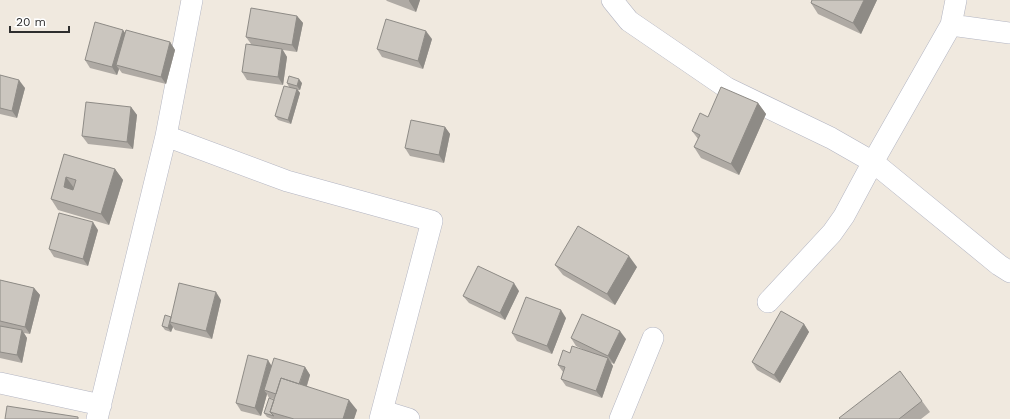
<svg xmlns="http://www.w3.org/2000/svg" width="1010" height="419" font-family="'Work Sans',sans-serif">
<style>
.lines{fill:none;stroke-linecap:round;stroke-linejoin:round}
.minor-casing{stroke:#b3b5c2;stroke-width:22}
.minor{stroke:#fff;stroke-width:21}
.wall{fill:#afaaa4}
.shaded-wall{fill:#8e8b86}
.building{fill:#cbc6bf;stroke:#8e8b86;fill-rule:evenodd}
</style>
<rect width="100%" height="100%" fill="#f0e9df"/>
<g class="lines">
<g class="minor-casing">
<path id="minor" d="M 612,0 L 629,21 L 727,88 L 831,138 L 873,162 L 999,265 L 1010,272
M 951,25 L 1010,33
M 166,136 L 287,181 L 432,221 L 380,419
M 768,302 L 832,233 L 844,216 L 873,162 L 951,25 L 956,0
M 0,383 L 101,405
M 383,411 L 409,419
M 97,419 L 166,136 L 192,0
M 620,419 L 653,338"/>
</g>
<use href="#minor" class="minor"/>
</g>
<path class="wall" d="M 386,0 L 420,0 L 416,12 L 387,1 Z
M 812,0 L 877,0 L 861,34 L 818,14 L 811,3 Z
M 297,16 L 303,23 L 297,52 L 283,50 L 287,57 L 283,85 L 247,80 L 242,72 L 251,44 L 246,37 Z
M 125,33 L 170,42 L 175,50 L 166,84 L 122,73 L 119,69 L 117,75 L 90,68 L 85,60 Z
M 432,39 L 423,69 L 382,57 L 377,49 Z
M 0,75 L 25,88 L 17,118 L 0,114 Z
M 287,83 L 302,83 L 300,90 L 298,90 L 300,93 L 291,124 L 278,120 L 275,116 L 289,87 Z
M 758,103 L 766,114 L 739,175 L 701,158 L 694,147 L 698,139 L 692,131 L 708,117 Z
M 131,107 L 137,115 L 133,149 L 88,144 L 82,136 Z
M 445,127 L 450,134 L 444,163 L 410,156 L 405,148 Z
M 64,154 L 115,169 L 123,180 L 109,225 L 58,210 L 51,199 Z
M 98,230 L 88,266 L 54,257 L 49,249 Z
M 555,265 L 637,267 L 615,305 L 563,275 Z
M 0,280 L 34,288 L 40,295 L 30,334 L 24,333 L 27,338 L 22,363 L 0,358 Z
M 519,291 L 505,320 L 469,303 L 463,296 Z
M 221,300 L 212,339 L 175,330 L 173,327 L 171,332 L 165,330 L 162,326 L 171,317 Z
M 566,318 L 552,354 L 517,341 L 512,333 Z
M 804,324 L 809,332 L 780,383 L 757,370 L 752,362 Z
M 571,338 L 626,339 L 614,364 L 610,362 L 613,366 L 602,398 L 566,386 L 561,379 L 563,372 L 558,365 L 570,353 L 588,352 L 576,346 Z
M 272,365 L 305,367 L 310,375 L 307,386 L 357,410 L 354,419 L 272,419 L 267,417 L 264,413 L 274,399 L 269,398 L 267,394 L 261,416 L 241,411 L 236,403 Z
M 922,401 L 930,412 L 921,419 L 840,419 Z"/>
<path class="shaded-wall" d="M 409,0 L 420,0 L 416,12 L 409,1 Z
M 864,0 L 877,0 L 861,34 L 853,23 Z
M 297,16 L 303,23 L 297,52 L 292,45 Z
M 123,30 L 128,37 L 116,65 L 119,69 L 117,75 L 112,67 Z
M 426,31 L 432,39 L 423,69 L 418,61 Z
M 170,42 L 175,50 L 166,84 L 161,77 Z
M 282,49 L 287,57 L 283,85 L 278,77 Z
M 299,79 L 302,83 L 300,90 L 297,86 Z
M 19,80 L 25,88 L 17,118 L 12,111 Z
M 297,89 L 300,93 L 291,124 L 288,120 Z
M 758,103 L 766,114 L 739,175 L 731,164 Z
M 131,107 L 137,115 L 133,149 L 127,142 Z
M 445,127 L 450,134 L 444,163 L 439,155 Z
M 115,169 L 123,180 L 109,225 L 101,214 Z
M 66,177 L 74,188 L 71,198 L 64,187 Z
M 93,222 L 98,230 L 88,266 L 83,259 Z
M 629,256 L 637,267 L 615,305 L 607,294 Z
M 514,283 L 519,291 L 505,320 L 500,313 Z
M 34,288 L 40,295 L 30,334 L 25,327 Z
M 216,292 L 221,300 L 212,339 L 206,331 Z
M 561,310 L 566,318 L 552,354 L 547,346 Z
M 170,323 L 173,327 L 171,332 L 168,328 Z
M 804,324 L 809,332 L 780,383 L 774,375 Z
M 22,330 L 27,338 L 22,363 L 17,355 Z
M 620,331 L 626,339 L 614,364 L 608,356 Z
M 608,358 L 613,366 L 602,398 L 596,391 Z
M 268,360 L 273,368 L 264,390 L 267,394 L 261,416 L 255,408 Z
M 305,367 L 310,375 L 304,394 L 299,386 Z
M 349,400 L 357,410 L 354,419 L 343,419 Z"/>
<path class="building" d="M 812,0 L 864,0 L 853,23 L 811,3 Z
M 251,8 L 297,16 L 292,45 L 246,37 Z
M 386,19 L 426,31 L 418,61 L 377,49 Z
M 95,22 L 123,30 L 112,67 L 85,60 Z
M 126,30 L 170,42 L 161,77 L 116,65 Z
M 246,44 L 282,49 L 278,77 L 242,72 Z
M 0,75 L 19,80 L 12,111 L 0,108 Z
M 289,76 L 299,79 L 297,86 L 287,83 Z
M 284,86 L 297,89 L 288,120 L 275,116 Z
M 721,87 L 758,103 L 731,164 L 694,147 L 700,135 L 692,131 L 700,113 L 708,117 Z
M 86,102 L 131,107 L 127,142 L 82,136 Z
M 411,120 L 445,127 L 439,155 L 405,148 Z
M 64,154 L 115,169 L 101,214 L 51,199 ZM 66,177 L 76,180 L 73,190 L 64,187 Z
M 59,213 L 93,222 L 83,259 L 49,249 Z
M 578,226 L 629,256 L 607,294 L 555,265 Z
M 478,266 L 514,283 L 500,313 L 463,296 Z
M 0,280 L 34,288 L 25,327 L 0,321 Z
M 179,283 L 216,292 L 206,331 L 170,322 Z
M 526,297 L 561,310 L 547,346 L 512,333 Z
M 781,311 L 804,324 L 774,375 L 752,362 Z
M 582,314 L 620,331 L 608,356 L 571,338 Z
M 165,315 L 171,317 L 168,328 L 162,326 Z
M 0,326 L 22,330 L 17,355 L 0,352 Z
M 572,346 L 608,358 L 596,391 L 561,379 L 565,367 L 558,365 L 563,350 L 570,353 Z
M 248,355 L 268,360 L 255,408 L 236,403 Z
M 274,358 L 305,367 L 299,384 L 281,378 L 276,394 L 264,390 Z
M 900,371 L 922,401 L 899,419 L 840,419 L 839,418 Z
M 281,378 L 349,400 L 343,419 L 294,419 L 270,412 Z
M 269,398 L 274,400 L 270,412 L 274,416 L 264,413 Z
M 7,406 L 78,417 L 78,419 L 5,419 Z"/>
<path d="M10 26v6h59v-6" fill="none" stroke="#2e2e2e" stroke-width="2"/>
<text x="16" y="26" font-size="12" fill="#2e2e2e" stroke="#ffffff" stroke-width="3" paint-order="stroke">20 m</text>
</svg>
